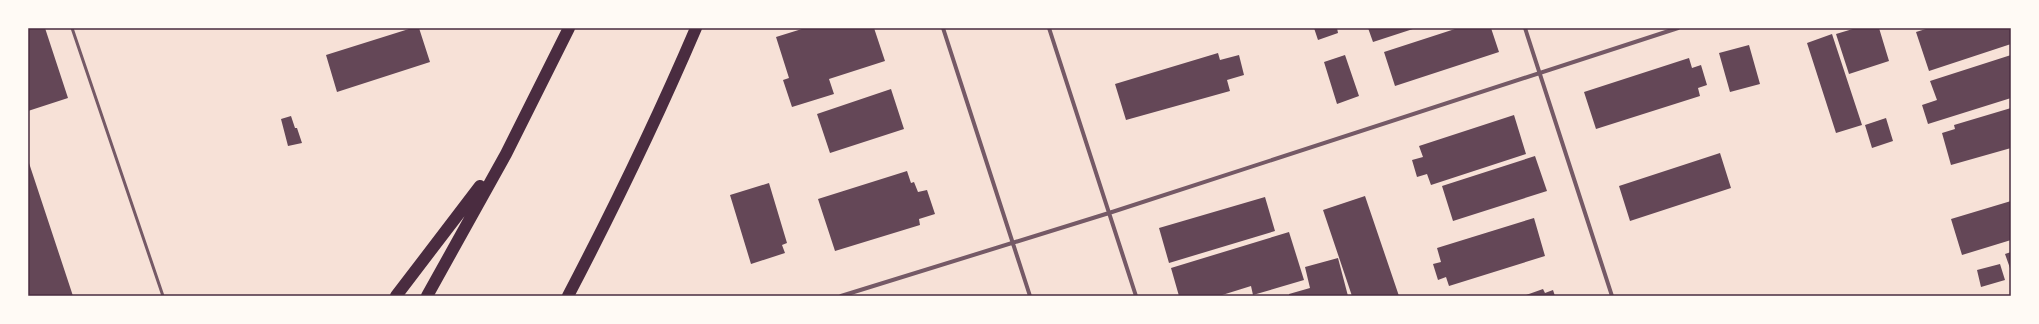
<svg xmlns="http://www.w3.org/2000/svg" width="2039" height="324" font-family="'Nunito Sans',sans-serif">
<style>
.building{fill:#644757}
.lines{fill:none;stroke-linecap:round;stroke-linejoin:round}
.service{stroke:#755966;stroke-width:3}
.minor{stroke:#755966;stroke-width:4}
.motorway{stroke:#4a2c40;stroke-width:12}
.neatline{fill:none;stroke:#4a2c40;stroke-width:1.5}
</style>
<rect width="100%" height="100%" fill="#f7e1d7"/>
<path class="building" d="M 28,28 L 45,28 L 68,98 L 28,111 Z
M 412,28 L 419,28 L 430,62 L 337,92 L 326,55 Z
M 805,28 L 874,28 L 885,61 L 829,79 L 834,94 L 792,107 L 783,80 L 789,78 L 776,37 Z
M 1314,28 L 1337,28 L 1338,33 L 1318,40 Z
M 1368,28 L 1416,28 L 1373,42 Z
M 1458,28 L 1491,28 L 1499,52 L 1395,86 L 1384,52 Z
M 1856,28 L 1879,28 L 1889,61 L 1849,74 L 1836,34 Z
M 1929,28 L 2011,28 L 2011,44 L 1929,71 L 1916,32 Z
M 1832,34 L 1862,125 L 1836,133 L 1807,43 Z
M 1749,45 L 1760,84 L 1730,92 L 1719,53 Z
M 1218,53 L 1220,60 L 1239,55 L 1244,75 L 1227,80 L 1230,91 L 1126,120 L 1115,84 Z
M 1345,55 L 1359,96 L 1337,104 L 1324,62 Z
M 2011,55 L 2011,98 L 1928,124 L 1922,105 L 1937,100 L 1930,81 Z
M 1689,58 L 1692,68 L 1701,65 L 1707,85 L 1698,88 L 1700,96 L 1596,129 L 1584,92 Z
M 891,89 L 904,129 L 830,153 L 817,114 Z
M 2011,108 L 2011,148 L 1951,165 L 1942,133 L 1955,129 L 1954,125 Z
M 1514,115 L 1526,154 L 1431,185 L 1427,174 L 1417,177 L 1412,160 L 1423,157 L 1419,146 Z
M 291,116 L 295,128 L 297,128 L 302,143 L 288,146 L 281,119 Z
M 1886,118 L 1893,141 L 1872,148 L 1865,125 Z
M 1720,153 L 1731,188 L 1630,221 L 1619,186 Z
M 1535,156 L 1547,191 L 1453,221 L 1442,186 Z
M 28,160 L 73,296 L 28,296 Z
M 907,171 L 911,183 L 914,182 L 918,192 L 927,190 L 935,214 L 919,219 L 920,225 L 835,251 L 818,199 Z
M 769,183 L 787,243 L 782,245 L 785,253 L 751,264 L 730,195 Z
M 1365,196 L 1399,296 L 1352,296 L 1323,210 Z
M 1265,197 L 1275,231 L 1169,263 L 1159,228 Z
M 2011,201 L 2011,240 L 1962,255 L 1951,219 Z
M 1534,218 L 1545,256 L 1449,286 L 1446,277 L 1438,280 L 1433,264 L 1441,262 L 1437,248 Z
M 1289,232 L 1304,280 L 1253,295 L 1251,286 L 1219,296 L 1179,296 L 1171,268 Z
M 2011,252 L 2011,271 L 2005,254 Z
M 1338,258 L 1348,296 L 1289,296 L 1289,294 L 1310,288 L 1305,267 Z
M 2000,264 L 2005,280 L 1981,287 L 1977,270 Z
M 1543,289 L 1545,293 L 1553,290 L 1555,296 L 1523,296 Z"/>
<g class="lines">
<path class="service" d="M 72,28 L 163,296"/>
<path class="minor" d="M 943,28 L 1030,296
M 1049,28 L 1136,296
M 1525,28 L 1612,296
M 841,296 L 1109,213 L 1678,28"/>
<path class="motorway" d="M 396,296 L 480,186
M 427,296 L 506,154 L 569,28
M 568,296 C 614,208 657,119 696,28"/>
</g>
<rect width="2039" height="324" fill="none" stroke="#fffaf5" stroke-width="58"/>
<rect x="29" y="29" width="1981" height="266" class="neatline"/>
</svg>
